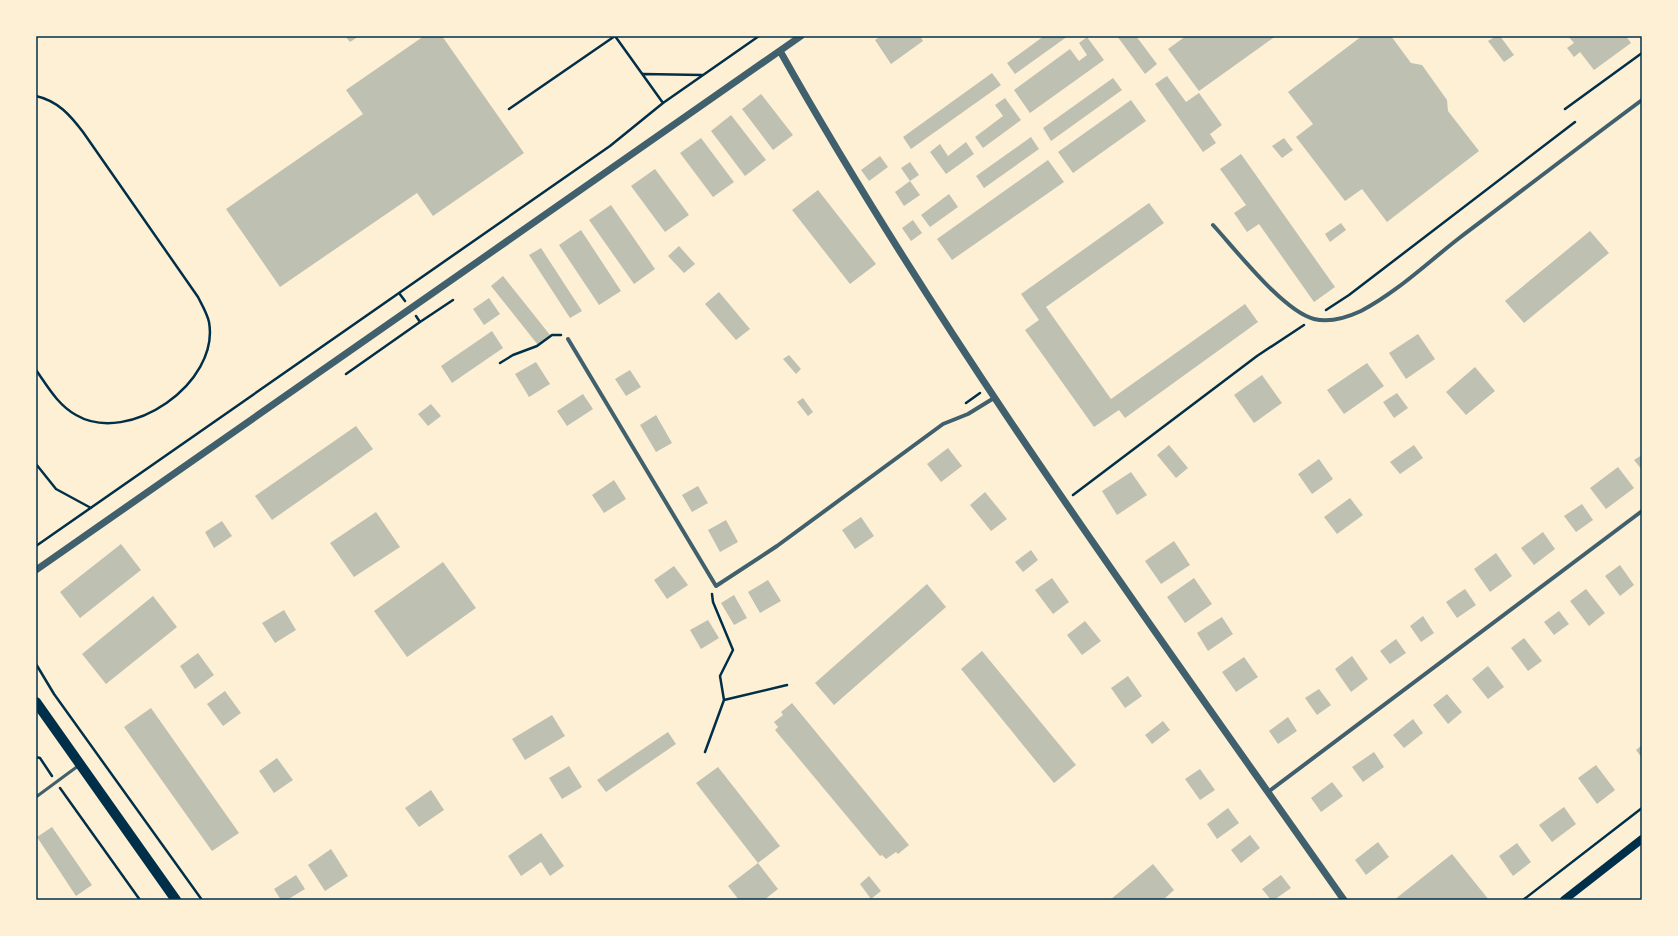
<svg xmlns="http://www.w3.org/2000/svg" width="1678" height="936" font-family="Manrope,sans-serif">
<style>
.building{fill:#bec0b2}
.lines{fill:none;stroke-linecap:round;stroke-linejoin:round}
.path{stroke:#003049;stroke-width:2.5}
.service{stroke:#3f606c;stroke-width:3}
.minor{stroke:#3f606c;stroke-width:4}
.tertiary{stroke:#3f606c;stroke-width:7}
.secondary{stroke:#003049;stroke-width:8}
.primary{stroke:#003049;stroke-width:10}
.neatline{fill:none;stroke:#003049;stroke-width:1.5}
</style>
<rect width="100%" height="100%" fill="#fdf0d5"/>
<path class="building" d="M 345,36 L 359,36 L 350,42 Z
M 424,36 L 442,36 L 524,153 L 433,216 L 417,193 L 280,287 L 226,209 L 363,114 L 346,90 Z
M 881,36 L 920,36 L 923,41 L 891,64 L 875,40 Z
M 1044,36 L 1068,36 L 1015,74 L 1007,63 Z
M 1117,36 L 1136,36 L 1157,64 L 1145,74 Z
M 1186,36 L 1276,36 L 1199,91 L 1168,49 Z
M 1362,36 L 1391,36 L 1411,63 L 1422,65 L 1447,100 L 1448,111 L 1479,151 L 1387,222 L 1362,189 L 1345,201 L 1296,137 L 1313,124 L 1288,92 Z
M 1496,36 L 1500,36 L 1514,55 L 1504,62 L 1488,41 Z
M 1568,36 L 1626,36 L 1631,43 L 1594,70 L 1580,52 L 1574,57 L 1567,48 L 1574,43 Z
M 1087,37 L 1104,60 L 1030,113 L 1014,90 L 1070,49 L 1079,61 L 1087,55 L 1079,43 Z
M 992,73 L 1001,85 L 911,149 L 903,137 Z
M 1167,76 L 1186,102 L 1199,93 L 1222,125 L 1210,134 L 1216,143 L 1203,152 L 1155,84 Z
M 1113,78 L 1122,90 L 1051,141 L 1043,128 Z
M 761,94 L 793,135 L 773,150 L 742,109 Z
M 1005,98 L 1021,120 L 983,148 L 975,137 L 1003,116 L 995,105 Z
M 1131,100 L 1146,121 L 1073,173 L 1058,152 Z
M 731,115 L 766,160 L 745,176 L 711,131 Z
M 1031,137 L 1039,149 L 984,188 L 976,176 Z
M 701,138 L 734,182 L 713,197 L 680,153 Z
M 1284,138 L 1293,150 L 1282,158 L 1272,146 Z
M 966,142 L 974,154 L 946,174 L 930,152 L 940,144 L 948,156 Z
M 1241,154 L 1335,287 L 1314,302 L 1259,224 L 1247,232 L 1234,213 L 1246,205 L 1220,169 Z
M 880,156 L 888,167 L 869,181 L 861,170 Z
M 1048,160 L 1064,182 L 952,260 L 937,239 Z
M 910,162 L 919,175 L 910,181 L 901,168 Z
M 655,169 L 689,215 L 665,232 L 631,186 Z
M 910,181 L 920,195 L 904,206 L 895,192 Z
M 818,190 L 876,264 L 850,284 L 792,210 Z
M 949,194 L 958,207 L 930,227 L 921,215 Z
M 1149,203 L 1164,223 L 1046,307 L 1111,399 L 1245,304 L 1258,322 L 1125,418 L 1119,410 L 1094,427 L 1025,330 L 1039,320 L 1021,294 Z
M 611,205 L 655,269 L 634,284 L 589,220 Z
M 913,220 L 922,233 L 911,241 L 902,228 Z
M 1341,223 L 1346,230 L 1330,242 L 1325,234 Z
M 581,230 L 621,291 L 599,305 L 559,245 Z
M 1590,231 L 1609,253 L 1524,323 L 1505,301 Z
M 679,246 L 695,264 L 684,273 L 668,256 Z
M 541,248 L 582,311 L 570,318 L 529,255 Z
M 503,276 L 550,335 L 538,345 L 491,286 Z
M 719,292 L 750,329 L 736,340 L 705,304 Z
M 489,298 L 500,314 L 484,325 L 473,309 Z
M 492,331 L 503,348 L 452,383 L 441,366 Z
M 1418,334 L 1435,359 L 1406,379 L 1389,353 Z
M 789,355 L 801,369 L 796,374 L 783,359 Z
M 536,362 L 550,384 L 529,397 L 515,374 Z
M 1367,363 L 1384,386 L 1344,414 L 1327,390 Z
M 1475,367 L 1495,391 L 1466,415 L 1446,392 Z
M 630,370 L 641,387 L 626,396 L 615,379 Z
M 1262,375 L 1282,403 L 1254,423 L 1234,395 Z
M 1397,393 L 1408,408 L 1394,418 L 1383,402 Z
M 583,394 L 593,409 L 567,426 L 557,411 Z
M 803,398 L 813,412 L 808,416 L 797,402 Z
M 431,404 L 441,416 L 428,426 L 418,414 Z
M 656,415 L 672,443 L 656,452 L 640,425 Z
M 356,426 L 373,449 L 272,520 L 255,496 Z
M 1169,445 L 1188,468 L 1176,478 L 1157,455 Z
M 1414,445 L 1423,458 L 1400,474 L 1390,462 Z
M 948,448 L 962,466 L 941,482 L 927,464 Z
M 1642,455 L 1642,470 L 1634,460 Z
M 1319,459 L 1333,479 L 1312,494 L 1298,474 Z
M 1618,467 L 1634,488 L 1606,509 L 1590,488 Z
M 1131,472 L 1147,495 L 1117,515 L 1102,491 Z
M 614,480 L 626,499 L 604,513 L 592,495 Z
M 698,486 L 708,503 L 692,512 L 682,495 Z
M 985,492 L 1007,519 L 991,531 L 970,505 Z
M 1350,498 L 1363,515 L 1337,534 L 1324,517 Z
M 1582,504 L 1593,520 L 1576,532 L 1564,516 Z
M 376,512 L 400,547 L 354,577 L 330,543 Z
M 861,517 L 874,536 L 855,549 L 842,530 Z
M 726,520 L 738,542 L 720,552 L 708,530 Z
M 222,521 L 232,536 L 214,548 L 205,532 Z
M 1543,532 L 1555,549 L 1534,565 L 1521,548 Z
M 1174,541 L 1190,565 L 1161,584 L 1145,561 Z
M 121,544 L 141,570 L 80,618 L 60,592 Z
M 1031,550 L 1038,560 L 1023,572 L 1015,562 Z
M 1496,553 L 1512,576 L 1490,592 L 1474,569 Z
M 443,562 L 476,608 L 407,657 L 374,611 Z
M 1620,565 L 1634,585 L 1620,596 L 1605,576 Z
M 674,566 L 688,585 L 667,599 L 654,580 Z
M 1052,578 L 1069,602 L 1053,614 L 1035,590 Z
M 1194,578 L 1212,604 L 1185,623 L 1167,597 Z
M 768,580 L 781,601 L 760,613 L 748,592 Z
M 927,584 L 946,607 L 834,705 L 815,683 Z
M 1465,589 L 1476,605 L 1457,618 L 1446,602 Z
M 1586,589 L 1605,613 L 1589,626 L 1570,601 Z
M 734,595 L 747,618 L 734,625 L 721,603 Z
M 153,596 L 177,627 L 106,684 L 82,654 Z
M 284,610 L 296,630 L 275,643 L 262,623 Z
M 1559,611 L 1569,624 L 1554,635 L 1544,622 Z
M 1423,616 L 1434,633 L 1421,642 L 1410,626 Z
M 1222,617 L 1233,634 L 1208,651 L 1197,633 Z
M 708,620 L 719,638 L 701,649 L 690,630 Z
M 1085,621 L 1101,641 L 1082,655 L 1067,635 Z
M 1524,638 L 1542,661 L 1528,671 L 1511,648 Z
M 1396,639 L 1406,653 L 1390,664 L 1380,651 Z
M 982,651 L 1076,765 L 1054,783 L 961,669 Z
M 198,653 L 214,675 L 195,689 L 180,666 Z
M 1352,656 L 1368,679 L 1351,692 L 1335,669 Z
M 1244,657 L 1258,677 L 1236,692 L 1222,672 Z
M 1488,666 L 1504,687 L 1488,699 L 1472,679 Z
M 1128,676 L 1142,696 L 1125,708 L 1111,688 Z
M 1319,689 L 1331,705 L 1317,715 L 1305,698 Z
M 225,691 L 241,713 L 223,726 L 207,704 Z
M 1447,694 L 1462,712 L 1448,724 L 1433,705 Z
M 792,703 L 909,845 L 898,854 L 896,852 L 886,859 L 882,855 L 880,856 L 775,730 L 778,727 L 774,722 L 783,715 L 781,712 Z
M 151,708 L 239,833 L 212,851 L 124,727 Z
M 552,715 L 565,736 L 525,760 L 512,739 Z
M 1288,717 L 1297,731 L 1278,744 L 1269,731 Z
M 1413,719 L 1423,733 L 1404,748 L 1393,735 Z
M 1163,721 L 1170,730 L 1152,744 L 1145,735 Z
M 668,732 L 676,744 L 606,792 L 597,780 Z
M 1642,745 L 1642,758 L 1636,750 Z
M 1374,752 L 1384,767 L 1363,782 L 1352,767 Z
M 277,758 L 293,780 L 274,793 L 259,771 Z
M 1596,765 L 1615,790 L 1597,804 L 1578,778 Z
M 569,766 L 582,787 L 562,799 L 549,778 Z
M 718,767 L 780,846 L 758,863 L 696,783 Z
M 1200,769 L 1215,790 L 1200,800 L 1185,779 Z
M 1332,782 L 1343,796 L 1321,812 L 1311,798 Z
M 431,790 L 444,810 L 419,827 L 405,808 Z
M 1564,807 L 1576,824 L 1552,842 L 1539,825 Z
M 1228,808 L 1239,823 L 1217,839 L 1207,824 Z
M 52,827 L 92,885 L 76,896 L 37,837 Z
M 541,833 L 564,866 L 550,876 L 541,862 L 521,876 L 508,856 Z
M 1250,835 L 1260,848 L 1241,863 L 1231,850 Z
M 1378,842 L 1389,857 L 1366,875 L 1355,860 Z
M 1517,843 L 1531,862 L 1513,876 L 1499,856 Z
M 331,849 L 348,876 L 325,891 L 308,865 Z
M 1452,854 L 1489,900 L 1394,900 Z
M 758,863 L 778,889 L 764,900 L 739,900 L 728,886 Z
M 1153,864 L 1174,890 L 1163,900 L 1110,900 Z
M 296,875 L 305,889 L 287,900 L 281,900 L 274,889 Z
M 1281,875 L 1291,888 L 1274,900 L 1271,900 L 1262,889 Z
M 869,876 L 881,891 L 871,899 L 860,884 Z"/>
<g class="lines">
<path class="path" d="M 615,36 L 663,103
M 643,74 L 702,75
M 36,96 C 58,101 70,115 83,132 L 198,297 C 202,305 207,313 209,322 C 220,383 129,446 76,415 C 58,405 48,387 36,370
M 509,109 L 615,36
M 1565,109 L 1642,53
M 399,293 L 405,301
M 1326,310 L 1349,295 L 1575,122
M 420,322 L 453,300
M 500,363 L 513,355 L 537,346 L 552,335 L 561,335
M 346,374 L 420,322 L 416,316
M 966,403 L 980,393
M 36,464 L 56,489 L 91,508
M 1073,495 L 1257,356 L 1304,325
M 36,546 L 610,146 L 663,103 L 759,36
M 36,664 L 54,694 L 202,900
M 724,700 L 787,685
M 705,752 L 724,700 L 720,676 L 733,650 L 713,602 L 712,594
M 36,757 L 40,758 L 52,776
M 60,788 L 140,900
M 1523,900 L 1642,808"/>
<path class="service" d="M 36,797 L 78,766"/>
<path class="minor" d="M 1213,225 C 1236,250 1283,311 1314,319 C 1330,323 1346,318 1361,311 C 1397,292 1426,264 1458,239 C 1519,193 1580,146 1642,100
M 568,339 L 716,586 L 777,546 L 943,424 L 968,414 L 994,398
M 1268,792 L 1642,511"/>
<path class="tertiary" d="M 780,51 C 947,347 1149,622 1344,900
M 36,570 L 801,36"/>
<path class="secondary" d="M 1564,900 L 1642,839"/>
<path class="primary" d="M 36,702 L 176,900"/>
</g>
<rect width="1678" height="936" fill="none" stroke="#fdf0d5" stroke-width="74"/>
<rect x="37" y="37" width="1604" height="862" class="neatline"/>
</svg>
